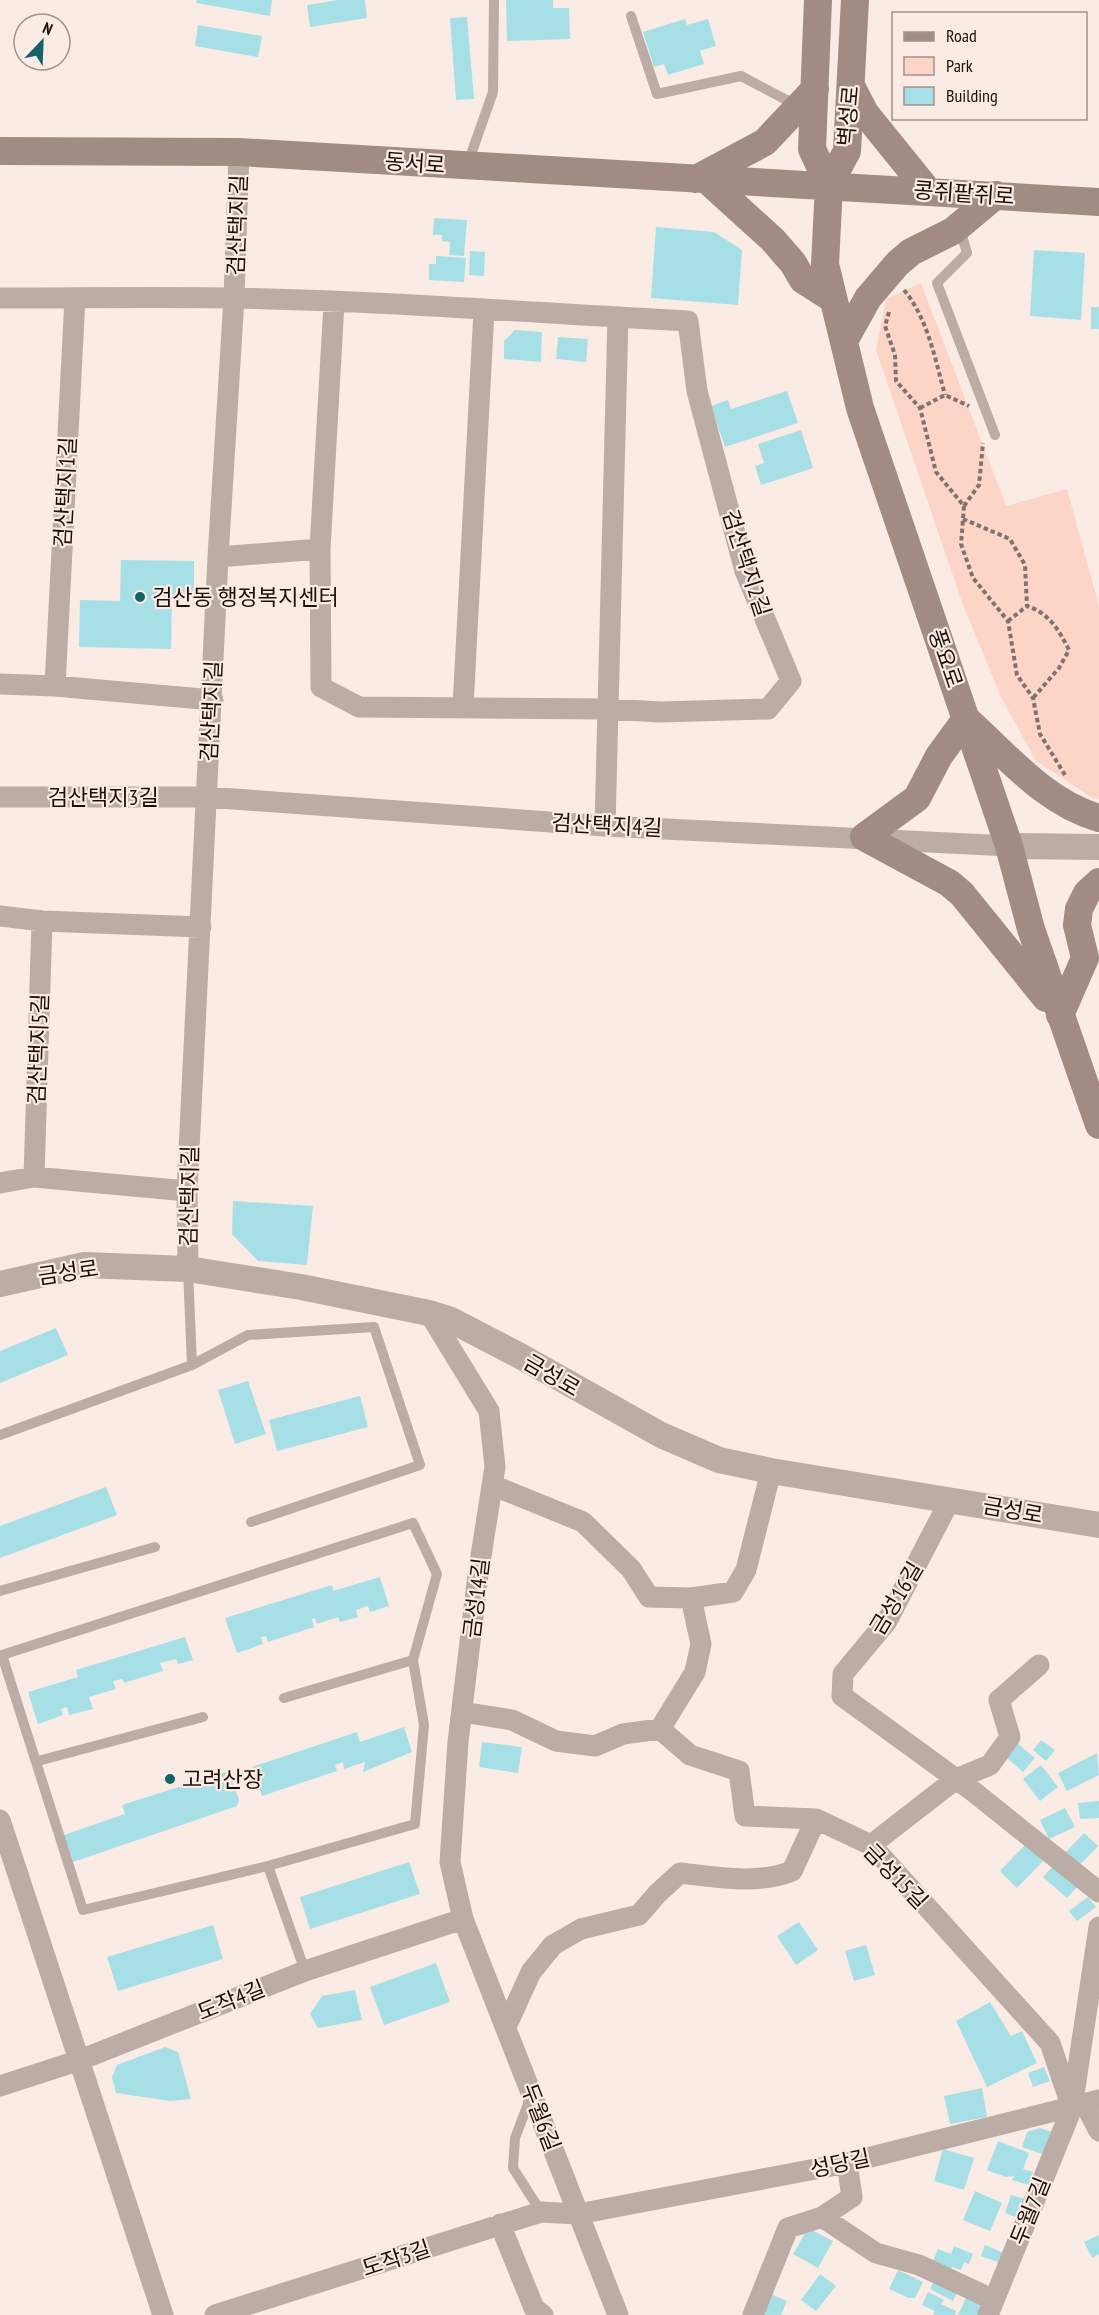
<svg xmlns="http://www.w3.org/2000/svg" width="1099" height="2315" font-family="'PT Sans Narrow','Noto Sans KR',sans-serif">
<style>
.green{fill:#fdd5c6}
.building{fill:#a6e0e6}
.lines{fill:none;stroke-linecap:round;stroke-linejoin:round}
.path{stroke:#80736e;stroke-width:4;stroke-dasharray:4.5 3;stroke-linecap:butt}
.service{stroke:#bcaca6;stroke-width:10}
.minor{stroke:#bcaca6;stroke-width:21}
.tertiary{stroke:#bcaca6;stroke-width:26}
.secondary{stroke:#a28b82;stroke-width:28}
.poi-dot{fill:#14636a;stroke:#faebe5;stroke-width:2}
.labels{text-anchor:middle;stroke-width:4.5;stroke-linejoin:round;paint-order:stroke}
.street-label{font-size:22px;fill:#1c100b;stroke:#faebe5}
.poi-label{font-size:22px;fill:#1c100b;stroke:#faebe5;text-anchor:start}
</style>
<rect width="100%" height="100%" fill="#faebe5"/>
<path class="green" d="M 921,283 L 1006,506 L 1067,489 L 1099,606 L 1099,799 L 1093,798 L 1036,761 L 1001,697 L 963,605 L 876,350 L 886,299 Z"/>
<path class="building" d="M 197,0 L 272,0 L 270,16 L 196,3 Z
M 338,0 L 365,0 L 367,18 L 310,27 L 307,5 Z
M 506,0 L 553,0 L 553,8 L 569,8 L 570,39 L 507,41 Z
M 467,17 L 474,99 L 456,100 L 450,18 Z
M 685,19 L 687,25 L 708,19 L 716,46 L 700,51 L 704,64 L 668,75 L 664,64 L 654,67 L 643,32 Z
M 198,25 L 262,36 L 258,57 L 195,46 Z
M 434,218 L 467,220 L 464,256 L 449,255 L 450,242 L 442,241 L 442,235 L 433,235 Z
M 656,227 L 714,232 L 742,250 L 738,305 L 651,298 Z
M 1034,250 L 1085,253 L 1081,320 L 1030,316 Z
M 470,251 L 485,252 L 484,276 L 469,275 Z
M 436,256 L 466,258 L 464,282 L 429,280 L 429,264 L 436,264 Z
M 1091,307 L 1099,307 L 1099,329 L 1091,329 Z
M 515,330 L 542,332 L 541,362 L 504,359 L 504,341 Z
M 558,337 L 588,339 L 586,362 L 556,359 Z
M 787,391 L 798,423 L 725,447 L 711,406 L 728,400 L 731,409 Z
M 801,430 L 813,468 L 761,485 L 755,466 L 764,463 L 758,444 Z
M 121,560 L 194,561 L 194,598 L 172,597 L 171,649 L 79,647 L 80,600 L 120,601 Z
M 233,1201 L 313,1206 L 307,1265 L 258,1261 L 232,1234 Z
M 56,1328 L 68,1355 L 0,1383 L 0,1351 Z
M 248,1381 L 266,1434 L 235,1444 L 218,1390 Z
M 360,1396 L 368,1427 L 277,1451 L 269,1420 Z
M 106,1487 L 117,1515 L 0,1558 L 0,1526 Z
M 380,1577 L 389,1606 L 370,1612 L 368,1606 L 356,1610 L 358,1617 L 340,1622 L 338,1617 L 317,1624 L 315,1618 L 312,1619 L 314,1627 L 268,1642 L 266,1636 L 261,1637 L 263,1644 L 237,1653 L 225,1618 L 332,1585 L 333,1591 Z
M 185,1637 L 193,1660 L 178,1664 L 176,1659 L 160,1663 L 163,1671 L 124,1683 L 122,1679 L 113,1681 L 116,1689 L 89,1697 L 93,1709 L 69,1715 L 67,1707 L 61,1709 L 63,1715 L 38,1724 L 28,1692 L 78,1677 L 76,1670 Z
M 404,1727 L 412,1752 L 363,1772 L 365,1762 L 344,1769 L 343,1762 L 335,1765 L 337,1771 L 262,1796 L 252,1767 L 357,1732 L 360,1742 Z
M 1041,1740 L 1055,1750 L 1046,1761 L 1033,1750 Z
M 482,1742 L 522,1747 L 518,1773 L 479,1767 Z
M 1017,1743 L 1035,1758 L 1023,1772 L 1006,1757 Z
M 1097,1753 L 1099,1775 L 1067,1791 L 1058,1773 Z
M 1041,1765 L 1058,1787 L 1040,1801 L 1023,1779 Z
M 229,1771 L 239,1800 L 237,1806 L 73,1862 L 64,1835 L 125,1814 L 122,1805 Z
M 1099,1801 L 1099,1818 L 1080,1819 L 1078,1803 Z
M 1065,1808 L 1075,1827 L 1049,1839 L 1040,1820 Z
M 1084,1833 L 1098,1846 L 1077,1868 L 1063,1855 Z
M 1026,1844 L 1043,1861 L 1017,1888 L 1000,1871 Z
M 409,1862 L 420,1894 L 310,1929 L 300,1897 Z
M 1054,1865 L 1078,1886 L 1067,1898 L 1043,1877 Z
M 1088,1897 L 1096,1907 L 1077,1921 L 1069,1911 Z
M 799,1922 L 818,1950 L 796,1965 L 777,1936 Z
M 213,1925 L 223,1959 L 118,1991 L 107,1957 Z
M 866,1945 L 875,1975 L 854,1981 L 845,1951 Z
M 436,1963 L 450,2002 L 384,2025 L 370,1987 Z
M 355,1990 L 362,2020 L 318,2028 L 310,2014 L 322,1996 Z
M 990,2002 L 1011,2036 L 1022,2031 L 1037,2063 L 987,2087 L 956,2021 Z
M 165,2047 L 178,2052 L 191,2099 L 170,2101 L 116,2093 L 112,2077 L 117,2065 Z
M 1044,2067 L 1050,2081 L 1033,2087 L 1028,2073 Z
M 982,2088 L 987,2117 L 950,2124 L 944,2096 Z
M 1040,2128 L 1052,2132 L 1045,2155 L 1022,2147 L 1027,2132 Z
M 998,2141 L 1029,2153 L 1023,2169 L 1033,2172 L 1029,2185 L 1012,2180 L 1014,2176 L 1006,2177 L 987,2170 Z
M 943,2149 L 974,2158 L 964,2190 L 934,2181 Z
M 975,2191 L 1002,2203 L 990,2231 L 963,2220 Z
M 1011,2195 L 1025,2199 L 1018,2218 L 1005,2213 Z
M 808,2228 L 833,2241 L 818,2268 L 793,2254 Z
M 1099,2235 L 1099,2254 L 1092,2258 L 1084,2242 Z
M 985,2245 L 1004,2253 L 1000,2263 L 981,2256 Z
M 954,2246 L 973,2254 L 969,2264 L 964,2262 L 961,2270 L 952,2267 L 949,2274 L 931,2266 L 938,2249 L 951,2254 Z
M 898,2270 L 923,2282 L 915,2298 L 909,2298 L 889,2289 Z
M 820,2274 L 836,2286 L 816,2311 L 801,2300 Z
M 934,2281 L 957,2293 L 953,2301 L 930,2289 Z
M 928,2292 L 944,2300 L 941,2304 L 956,2311 L 955,2315 L 933,2315 L 935,2311 L 922,2305 Z
M 768,2293 L 787,2301 L 781,2315 L 760,2315 Z
M 966,2298 L 982,2305 L 978,2315 L 958,2315 Z"/>
<g class="lines">
<path class="path" d="M 904,290 C 928,319 935,359 945,395
M 889,312 L 885,326 L 895,355 L 896,381 L 920,408 L 936,472 L 964,506 L 961,544 L 973,578 L 1008,621 L 1017,675 L 1033,698 L 1040,734 L 1065,775
M 920,408 L 945,395 L 969,406
M 964,506 L 979,485 L 983,443
M 963,519 L 1010,539 L 1025,565 L 1027,606 C 1049,613 1059,630 1069,650 L 1059,668 L 1033,698
M 1008,621 L 1027,606"/>
<path class="service" d="M 631,16 L 657,94 L 741,76 L 796,105
M 468,163 L 493,92 L 494,0
M 960,229 L 967,253 L 937,283 L 995,435
M 188,1269 L 192,1365 L 248,1335 L 374,1327 L 420,1465 L 251,1522
M 0,1435 L 192,1365
M 413,1523 L 437,1574 L 413,1660 L 424,1725 L 415,1824 L 268,1866 L 83,1910 L 2,1655 Z
M 0,1591 L 155,1547
M 284,1698 L 413,1660
M 38,1761 L 203,1717
M 268,1866 L 305,1971
M 531,2096 L 515,2138 L 513,2168 L 541,2212"/>
<path class="minor" d="M 0,298 C 77,298 155,297 233,298 C 384,301 536,313 688,321 L 697,391 L 745,571 L 791,681 L 768,709 L 661,712 L 609,709 L 359,707 L 321,687 L 320,549 L 334,303
M 218,557 L 320,549
M 0,684 L 55,686 L 213,700
M 55,686 L 75,298
M 463,707 L 484,310
M 0,797 L 206,797 L 605,826 L 1009,846
M 605,826 L 618,317
M 0,916 L 42,921 L 201,927
M 34,1177 L 42,921
M 0,1183 L 34,1177 L 187,1191
M 188,1269 L 187,1191 L 218,557 L 234,298 L 239,152
M 429,1313 L 489,1411 L 495,1467 L 478,1575 L 458,1742 L 450,1862 L 463,1919 L 618,2315
M 492,1485 L 583,1522 L 631,1569 L 649,1597 L 691,1598 L 733,1592 L 746,1570 L 771,1471
M 950,1500 L 887,1621 L 843,1674 L 842,1696 L 974,1792 L 1099,1892
M 691,1598 L 701,1644 L 695,1672 L 660,1729 L 690,1755 L 739,1771 L 745,1816 L 816,1819 L 871,1845 L 1050,2043 L 1072,2108
M 462,1712 L 512,1720 L 556,1741 L 595,1746 L 623,1734 L 660,1729
M 0,1820 L 163,2315
M 871,1845 L 956,1779 L 990,1765 L 1010,1737 L 999,1700 L 1039,1665
M 506,2027 L 531,1972 L 553,1945 L 581,1929 L 639,1915 L 657,1894 L 680,1873 C 716,1877 758,1885 792,1871 L 816,1819
M 0,2086 L 80,2060 L 305,1971 L 463,1919
M 1085,2104 L 1099,2131
M 822,2217 L 852,2197 L 847,2163
M 500,2224 L 534,2308 L 543,2315
M 215,2315 L 541,2212 L 578,2214 L 847,2163 L 1099,2100
M 753,2315 L 788,2228 L 822,2217 L 876,2253 L 919,2265 L 994,2300
M 988,2315 L 1072,2108 L 1099,1927"/>
<path class="tertiary" d="M 1009,846 L 1099,847
M 0,1284 L 84,1265 L 188,1269 L 301,1287 L 429,1313 L 451,1320 L 522,1357 L 661,1435 L 719,1460 L 771,1471 L 1099,1525"/>
<path class="secondary" d="M 818,0 L 812,149 L 829,185
M 855,0 L 847,151 L 829,185 L 825,264 L 860,408 L 1009,846 L 1031,929 L 1099,1125
M 851,86 L 865,113 L 928,191
M 0,151 L 239,152 L 1099,202
M 696,179 L 765,142 L 815,89
M 708,181 L 773,240 L 793,263 L 803,280 L 833,299
M 844,341 L 868,298 L 898,263 L 911,252 L 953,231 L 996,195
M 966,719 L 939,756 L 917,798 L 864,837 L 949,883 L 962,894 L 1046,998
M 968,721 C 1008,757 1046,803 1099,818
M 1060,1015 L 1085,958 L 1077,925 L 1079,909 L 1087,893 L 1099,882"/>
</g>
<g class="poi-dot">
<circle cx="140" cy="597" r="6"/>
<circle cx="170" cy="1779" r="6"/>
</g>
<g class="labels">
<g class="street-label">
<text transform="translate(848 116) rotate(-85)" y="8">벽성로</text>
<text transform="translate(415 163) rotate(4)" y="8">동서로</text>
<text transform="translate(964 193) rotate(4)" y="8">콩쥐팥쥐로</text>
<text transform="translate(237 225) rotate(-88)" y="8">검산택지길</text>
<text transform="translate(65 492) rotate(-87)" y="8">검산택지1길</text>
<text transform="translate(747 563) rotate(72)" y="8">검산택지2길</text>
<text transform="translate(946 658) rotate(71)" y="8">풍요로</text>
<text transform="translate(211 711) rotate(-87)" y="8">검산택지길</text>
<text x="103" y="805">검산택지3길</text>
<text transform="translate(607 825) rotate(3)" y="8">검산택지4길</text>
<text transform="translate(38 1049) rotate(-88)" y="8">검산택지5길</text>
<text transform="translate(189 1196) rotate(-89)" y="8">검산택지길</text>
<text transform="translate(68 1272) rotate(-8)" y="8">금성로</text>
<text transform="translate(552 1375) rotate(30)" y="8">금성로</text>
<text transform="translate(1013 1510) rotate(10)" y="8">금성로</text>
<text transform="translate(476 1598) rotate(-83)" y="8">금성14길</text>
<text transform="translate(896 1598) rotate(-59)" y="8">금성16길</text>
<text transform="translate(896 1876) rotate(46)" y="8">금성15길</text>
<text transform="translate(231 2000) rotate(-22)" y="8">도작4길</text>
<text transform="translate(541 2117) rotate(69)" y="8">두월6길</text>
<text transform="translate(840 2163) rotate(-12)" y="8">성당길</text>
<text transform="translate(1030 2211) rotate(-68)" y="8">두월7길</text>
<text transform="translate(396 2258) rotate(-18)" y="8">도작3길</text>
</g>
<g class="poi-label">
<text x="152" y="605">검산동 행정복지센터</text>
<text x="182" y="1787">고려산장</text>
</g>
</g>
<rect x="892" y="12" width="195" height="108" fill="#faebe5" stroke="#a1938e" stroke-width="1.5"/>
<rect x="904" y="32" width="30" height="9" fill="#a28b82" stroke="#a1938e" stroke-width="1.5"/>
<text x="946" y="42" font-size="18" fill="#1c100b">Road</text>
<rect x="904" y="57" width="30" height="18" fill="#fdd5c6" stroke="#a1938e" stroke-width="1.5"/>
<text x="946" y="72" font-size="18" fill="#1c100b">Park</text>
<rect x="904" y="87" width="30" height="18" fill="#a6e0e6" stroke="#a1938e" stroke-width="1.5"/>
<text x="946" y="102" font-size="18" fill="#1c100b">Building</text>
<g transform="translate(42 42) rotate(23)"><circle r="28" fill="#faebe5" stroke="#a1938e" stroke-width="1.5"/>
<path d="M0-4.5L10 22L0 15L-10 22Z" fill="#14636a"/>
<text y="-9" font-size="16" font-weight="bold" text-anchor="middle" fill="#1c100b">N</text>
</g>
</svg>
